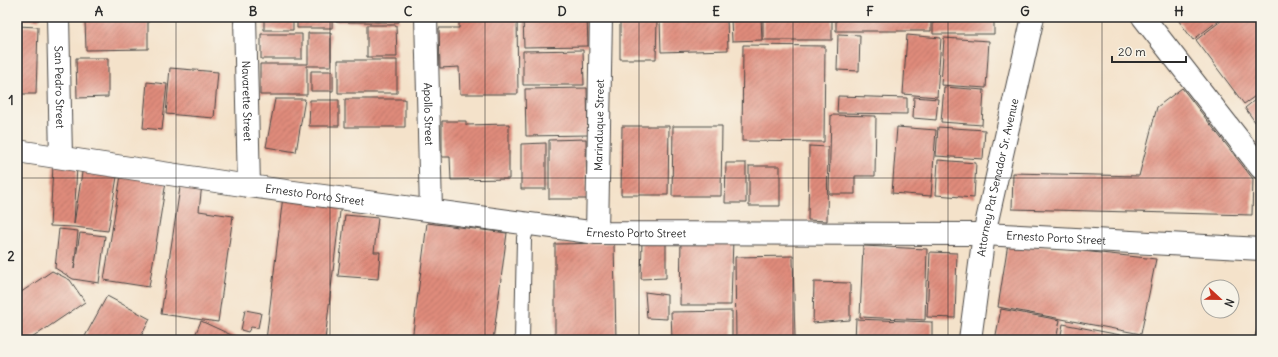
<svg xmlns="http://www.w3.org/2000/svg" width="1278" height="357" font-family="Delius,sans-serif">
<style>
.building{fill:url(#building-hatch)}
.lines{fill:none;stroke-linecap:round;stroke-linejoin:round}
.service-casing{stroke:#494643;stroke-width:16}
.minor-casing{stroke:#494643;stroke-width:24}
.tertiary-casing{stroke:#494643;stroke-width:24}
.service{stroke:#fff;stroke-width:14}
.minor{stroke:#fff;stroke-width:22}
.tertiary{stroke:#fff;stroke-width:22}
.grid{fill:none;stroke:#2b2b2b;stroke-width:1;stroke-opacity:0.55}
.labels{text-anchor:middle;stroke-width:3;stroke-linejoin:round;paint-order:stroke}
.street-label{font-size:11px;fill:#2b2b2b;stroke:#f7f3e8}
.neatline{fill:none;stroke:#2b2b2b;stroke-width:1.5}
.grid-label{font-size:13px;text-anchor:middle;font-weight:bold;fill:#2b2b2b}
</style>
<defs>
<pattern id="building-hatch" width="6" height="6" patternUnits="userSpaceOnUse"><rect width="6" height="6" fill="#df8b7b"/><path d="M-1 1l2-2M0 6l6-6M5 7l2-2" fill="none" stroke="#b57265"/></pattern>
</defs>
<rect width="100%" height="100%" fill="#f7f3e8"/>
<filter id="ink" filterUnits="userSpaceOnUse"><feTurbulence type="fractalNoise" baseFrequency=".025" numOctaves="2"/><feDisplacementMap in="SourceGraphic" scale="8" xChannelSelector="R" yChannelSelector="G"/><feConvolveMatrix kernelMatrix="1 2 1 2 8 2 1 2 1" color-interpolation-filters="sRGB"/></filter>
<filter id="wash" filterUnits="userSpaceOnUse"><feTurbulence type="fractalNoise" baseFrequency=".012" numOctaves="4" result="noise"/><feDisplacementMap in="SourceGraphic" scale="16" xChannelSelector="R" yChannelSelector="G"/><feGaussianBlur stdDeviation="0.9" result="paint"/><feColorMatrix in="noise" values="0 0 0 0 0 0 0 0 0 0 0 0 0 0 0 0 0 1.4 0 .05"/><feComposite in="paint" operator="in"/></filter>
<g filter="url(#wash)">
<rect width="100%" height="100%" fill="#f4e2ca"/>
<g id="blocks">
<path class="building" d="M 17,17 L 39,17 L 39,20 L 17,20 Z
M 264,17 L 293,17 L 293,30 L 264,30 Z
M 297,17 L 332,17 L 332,28 L 297,28 Z
M 336,17 L 399,17 L 399,22 L 336,22 Z
M 459,17 L 517,17 L 518,94 L 460,94 L 459,67 L 440,68 L 439,28 L 459,28 Z
M 523,17 L 587,17 L 588,46 L 524,47 Z
M 763,17 L 832,17 L 832,40 L 763,40 Z
M 836,17 L 931,17 L 931,31 L 836,31 Z
M 933,17 L 994,17 L 994,34 L 933,34 Z
M 1176,17 L 1223,17 L 1193,40 Z
M 1226,17 L 1261,17 L 1261,92 L 1244,104 L 1196,40 Z
M 727,18 L 728,50 L 661,52 L 660,19 Z
M 761,18 L 762,40 L 732,41 L 731,20 Z
M 148,19 L 148,49 L 86,50 L 85,20 Z
M 620,19 L 657,19 L 656,59 L 620,59 Z
M 367,25 L 396,25 L 397,57 L 367,57 Z
M 17,26 L 38,27 L 36,94 L 17,94 Z
M 308,33 L 331,33 L 331,66 L 307,66 L 307,95 L 260,95 L 260,64 L 308,64 Z
M 261,34 L 302,34 L 302,59 L 261,59 Z
M 838,34 L 860,35 L 859,71 L 837,70 Z
M 907,35 L 941,38 L 937,97 L 903,94 Z
M 944,38 L 989,41 L 986,88 L 941,85 Z
M 743,45 L 825,46 L 824,142 L 742,141 Z
M 583,50 L 584,85 L 523,85 L 523,51 Z
M 76,58 L 108,58 L 108,97 L 77,98 Z
M 338,60 L 397,60 L 397,93 L 338,93 Z
M 170,68 L 218,72 L 214,118 L 166,114 Z
M 311,71 L 333,71 L 333,91 L 311,91 Z
M 147,82 L 167,84 L 162,130 L 143,128 Z
M 944,87 L 984,90 L 982,125 L 941,122 Z
M 587,88 L 588,135 L 526,136 L 525,89 Z
M 1182,88 L 1253,179 L 1252,215 L 1012,209 L 1013,173 L 1139,176 L 1157,107 Z
M 1261,95 L 1261,130 L 1245,108 Z
M 838,96 L 907,98 L 907,114 L 837,113 Z
M 914,97 L 938,99 L 936,120 L 913,118 Z
M 275,99 L 305,99 L 296,152 L 266,147 Z
M 345,99 L 405,99 L 405,127 L 345,127 Z
M 310,100 L 339,100 L 339,126 L 309,126 Z
M 831,115 L 876,116 L 875,176 L 855,176 L 855,194 L 829,194 Z
M 442,121 L 466,121 L 466,125 L 509,124 L 509,179 L 451,180 L 450,157 L 442,157 Z
M 622,126 L 669,126 L 668,195 L 621,195 Z
M 673,126 L 722,126 L 721,196 L 672,196 Z
M 897,127 L 936,130 L 931,196 L 892,193 Z
M 938,127 L 985,130 L 983,159 L 936,156 Z
M 586,139 L 587,199 L 549,199 L 549,140 Z
M 546,143 L 546,189 L 521,189 L 521,144 Z
M 809,146 L 828,147 L 827,221 L 808,220 Z
M 938,160 L 976,163 L 974,198 L 936,195 Z
M 726,163 L 746,163 L 746,203 L 725,203 Z
M 53,165 L 77,166 L 74,224 L 83,166 L 118,171 L 108,231 L 74,227 L 50,226 Z
M 749,166 L 780,166 L 780,206 L 749,206 Z
M 121,175 L 166,182 L 149,287 L 104,280 Z
M 181,181 L 202,184 L 199,211 L 233,216 L 218,322 L 161,314 Z
M 283,196 L 341,203 L 325,340 L 266,340 Z
M 345,215 L 378,218 L 374,252 L 380,252 L 378,279 L 338,276 Z
M 427,223 L 507,233 L 493,340 L 412,340 Z
M 59,229 L 78,231 L 74,269 L 80,233 L 105,236 L 99,283 L 73,279 L 55,268 Z
M 681,237 L 733,238 L 731,305 L 680,305 Z
M 666,239 L 666,278 L 641,279 L 642,241 Z
M 614,243 L 616,340 L 555,340 L 555,244 Z
M 1008,243 L 1156,259 L 1141,334 L 998,307 Z
M 863,246 L 927,249 L 925,320 L 860,317 Z
M 930,252 L 957,253 L 955,318 L 927,317 Z
M 793,256 L 795,340 L 736,340 L 735,257 Z
M 52,271 L 70,280 L 85,302 L 29,340 L 17,340 L 17,295 Z
M 814,282 L 850,283 L 850,320 L 813,323 Z
M 645,292 L 667,295 L 667,319 L 647,318 Z
M 107,296 L 150,319 L 139,340 L 83,340 Z
M 1001,309 L 1060,320 L 1056,340 L 995,340 Z
M 245,310 L 261,313 L 258,328 L 251,327 L 248,332 L 241,330 Z
M 732,311 L 732,340 L 672,340 L 671,312 Z
M 1261,316 L 1261,340 L 1254,340 Z
M 856,319 L 932,322 L 932,340 L 855,340 Z
M 201,321 L 240,339 L 239,340 L 193,340 Z
M 1063,324 L 1141,339 L 1141,340 L 1060,340 Z"/>
</g>
</g>
<g filter="url(#ink)">
<use href="#blocks" fill-opacity="0" stroke="#494643" stroke-width="1"/>
<g class="lines">
<g class="service-casing">
<path id="service" d="M 522,340 L 524,238 L 528,224"/>
</g>
<g class="minor-casing">
<g id="minor">
<path id="s1" d="M 58,17 L 61,157"/>
<path id="s2" d="M 245,17 L 249,186"/>
<path id="s3" d="M 426,17 L 431,210"/>
<path id="s4" d="M 17,151 L 249,186 L 597,233 L 984,234 L 1261,249"/>
<path id="s5" d="M 597,233 L 601,17"/>
</g>
</g>
<g class="tertiary-casing">
<g id="tertiary">
<path d="M 1143,17 L 1261,168"/>
<path id="s6" d="M 970,340 L 984,234 L 1033,17"/>
</g>
</g>
<use href="#service" class="service"/>
<use href="#minor" class="minor"/>
<use href="#tertiary" class="tertiary"/>
</g>
</g>
<path class="grid" d="M 176,17 L 176,340M 330,17 L 330,340M 485,17 L 485,340M 639,17 L 639,340M 793,17 L 793,340M 948,17 L 948,340M 1102,17 L 1102,340M 17,178 L 1261,178"/>
<g class="labels">
<g class="street-label">
<text dy="4" stroke="none"><textPath href="#s1" startOffset="70">San Pedro Street</textPath></text>
<text dy="4" stroke="none"><textPath href="#s2" startOffset="84">Navarette Street</textPath></text>
<text dy="4" stroke="none"><textPath href="#s3" startOffset="97">Apollo Street</textPath></text>
<text dy="4" stroke="none"><textPath href="#s5" startOffset="108">Marinduque Street</textPath></text>
<text dy="4" stroke="none"><textPath href="#s6" startOffset="165">Attorney Pat Senador Sr. Avenue</textPath></text>
<text dy="4" stroke="none"><textPath href="#s4" startOffset="301">Ernesto Porto Street</textPath></text>
<text dy="4" stroke="none"><textPath href="#s4" startOffset="625">Ernesto Porto Street</textPath></text>
<text dy="4" stroke="none"><textPath href="#s4" startOffset="1045">Ernesto Porto Street</textPath></text>
</g>
</g>
<rect width="1278" height="357" fill="none" stroke="#f7f3e8" stroke-width="44"/>
<g transform="translate(1220 299) rotate(112)"><circle r="19" fill="#f7f3e8" stroke="#a5a39c"/>
<path d="M0-3L7 15L0 10L-7 15Z" fill="#c8321e"/>
<text y="-6" font-size="11" font-weight="bold" text-anchor="middle" fill="#2b2b2b">N</text>
</g>
<path d="M1112 56v6h74v-6" fill="none" stroke="#2b2b2b" stroke-width="2"/>
<text x="1118" y="56" font-size="12" fill="#2b2b2b" stroke="#f7f3e8" stroke-width="3" paint-order="stroke">20 m</text>
<rect x="22" y="22" width="1234" height="313" class="neatline"/>
<g class="grid-label">
<text x="99" y="16">A</text>
<text x="253" y="16">B</text>
<text x="408" y="16">C</text>
<text x="562" y="16">D</text>
<text x="716" y="16">E</text>
<text x="870" y="16">F</text>
<text x="1025" y="16">G</text>
<text x="1179" y="16">H</text>
<text x="11" y="105">1</text>
<text x="11" y="261">2</text>
</g>
</svg>
